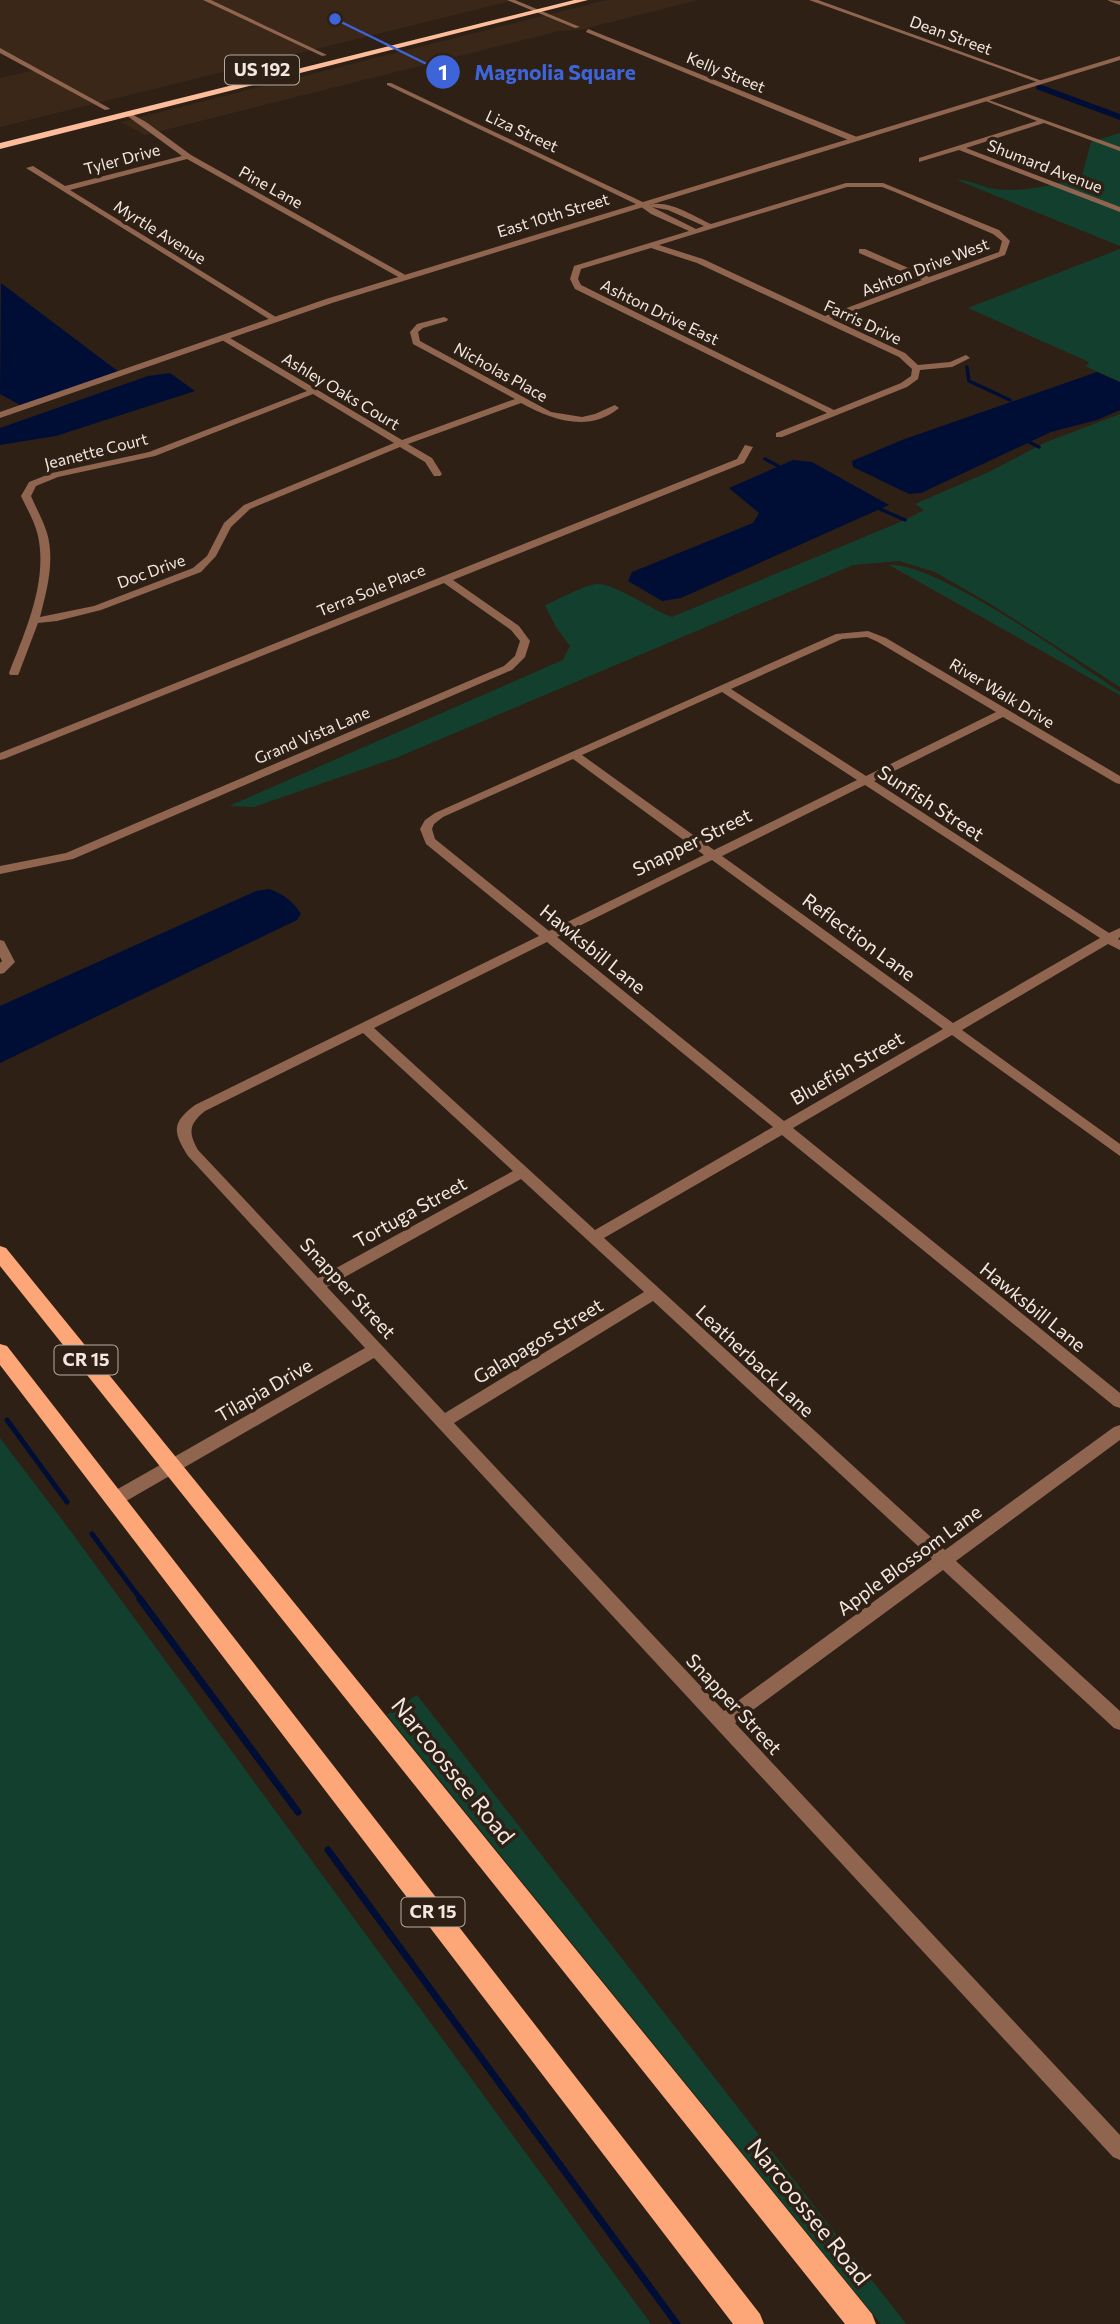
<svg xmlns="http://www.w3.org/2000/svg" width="1120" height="2324" font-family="Commissioner,sans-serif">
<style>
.built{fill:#3b2718}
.green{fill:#13402e}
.water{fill:#000e35}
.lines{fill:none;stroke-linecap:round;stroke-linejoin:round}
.stream-far2{stroke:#000e35;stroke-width:3.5}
.stream-far1{stroke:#000e35;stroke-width:5}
.stream{stroke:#000e35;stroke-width:7}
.canal{fill:#000e35;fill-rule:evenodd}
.minor{fill:#8f654f;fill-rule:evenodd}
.tertiary{fill:#8f654f;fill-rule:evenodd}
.primary{fill:#fda678;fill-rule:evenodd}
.trunk{fill:#fdbc9a;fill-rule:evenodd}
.labels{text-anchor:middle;stroke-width:7;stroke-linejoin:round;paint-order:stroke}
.far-street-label{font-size:16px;fill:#f2e8e1;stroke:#2e2015}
.shield{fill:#2e2015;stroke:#b7aca4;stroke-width:2}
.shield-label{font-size:18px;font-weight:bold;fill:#f2e8e1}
.street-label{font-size:19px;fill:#f2e8e1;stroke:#2e2015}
.near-street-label{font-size:23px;fill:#f2e8e1;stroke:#2e2015}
.leader{fill:none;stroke:#3d65d9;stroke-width:2.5}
.callout-dot{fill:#3d65d9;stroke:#2e2015;stroke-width:2.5}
.mark-label{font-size:21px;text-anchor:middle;font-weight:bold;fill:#fff}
.callout-label{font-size:21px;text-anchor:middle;font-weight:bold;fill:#3d65d9;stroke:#2e2015;stroke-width:7;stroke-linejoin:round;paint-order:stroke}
</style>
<rect width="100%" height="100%" fill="#2e2015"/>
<path class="built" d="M 0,0 L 515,0 L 0,127 L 0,78 L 36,70 L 0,48 Z
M 607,0 L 698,0 L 580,30 L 559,31 L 145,135 L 121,122 Z"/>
<path class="green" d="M 1120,133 L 1120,246 L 957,180 C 969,180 978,185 989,188 C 1018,194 1055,185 1082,176 L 1091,142 Z
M 1120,249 L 1120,382 L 1085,366 L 1089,364 L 1087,361 L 968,308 Z
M 1120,414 L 1120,687 L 989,603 L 935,572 L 899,561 L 853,565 L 398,757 L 254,807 L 229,806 L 563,660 L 570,646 L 556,627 L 545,605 C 558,600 584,585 597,584 C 614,583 652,610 672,617 L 905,520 L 924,510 L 915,504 L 991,471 L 1044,443 Z
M 889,565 C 938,562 1073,661 1120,692 L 1120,695 Z
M 0,1438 L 69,1529 L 651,2324 L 0,2324 Z
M 417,1695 L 906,2324 L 881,2324 L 387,1715 Z"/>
<path class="water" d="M 1,283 L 119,372 L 20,405 L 0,394 Z
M 1097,372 L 1120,382 L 1120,410 L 1097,420 L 1051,432 L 921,493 L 909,494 L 853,467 L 852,461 L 902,440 Z
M 170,373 L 195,391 L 56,436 L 0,445 L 0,428 L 148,376 Z
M 793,460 L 812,462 L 889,505 L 681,598 L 662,601 L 628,581 L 632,572 L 753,523 L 759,513 L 729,488 Z
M 269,889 C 282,893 294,902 301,914 L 297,920 L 0,1063 L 0,1006 L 256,891 Z"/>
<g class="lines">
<path class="stream-far2" d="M 967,367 L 969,381 L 1010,400
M 1029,442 L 1039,447
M 765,459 L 782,468
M 880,509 L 905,520"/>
<path class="stream-far1" d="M 7,1420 L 67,1502
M 92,1534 L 142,1601"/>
<path class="stream" d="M 140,1599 L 298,1812
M 328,1850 L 677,2324"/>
<path class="canal" d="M 1036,85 L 1042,85 L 1120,114 L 1120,120 L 1036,89 Z"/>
<path class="minor" d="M 203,0 L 211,0 L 327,55 L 322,56 Z
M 507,0 L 515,0 L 580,27 L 575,28 Z
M 809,0 L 818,0 L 1045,82 L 1040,83 Z
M 588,29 L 857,137 L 858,139 L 851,141 L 586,32 Z
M 0,48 L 109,108 L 110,109 L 105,110 L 0,53 Z
M 387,83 L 391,83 L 649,205 C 668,199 693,216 711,224 L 846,183 L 883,183 L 999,230 L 1010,241 L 1005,255 L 832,319 L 905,353 L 918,365 L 950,362 L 966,355 L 970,358 L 952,367 L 920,370 L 918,379 L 907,387 L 782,437 L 776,437 L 776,433 L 827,413 L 575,289 L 570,279 L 574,266 L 689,231 L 651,214 L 640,206 L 387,85 ZM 847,187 L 882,187 L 895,192 L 993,234 L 1002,241 L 999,252 L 929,277 L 865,249 L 859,249 L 859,253 L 922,280 L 825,316 L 703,259 L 659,245 ZM 652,207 L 668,210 L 704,226 L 696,229 ZM 651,248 L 697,263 L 899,357 L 912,369 L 911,376 L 901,383 L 834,410 L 581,285 L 578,279 L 581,269 Z
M 983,98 L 1120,147 L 1120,151 L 1044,123 L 966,148 L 1120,207 L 1120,212 L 959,150 L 919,162 L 919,158 L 1037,121 L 983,100 Z
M 128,112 L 146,122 L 191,155 L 409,277 L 402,279 L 187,159 L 70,190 L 279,319 L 272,321 L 26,168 L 33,166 L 65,186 L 182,156 L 126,115 Z
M 444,317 L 448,319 L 447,321 L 423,328 L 418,332 L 420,341 L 551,412 L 582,417 L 595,414 L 615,405 L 619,408 C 589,433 552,420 521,403 L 408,444 L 432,458 L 442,474 L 440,476 L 434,476 L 425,462 L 400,447 L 250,509 L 231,527 L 216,556 L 201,572 L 101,610 L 57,621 L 38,623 L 19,673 L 18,675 L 10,675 L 9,673 C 25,632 48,582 38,536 C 35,522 27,509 21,496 L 29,482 L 52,473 L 149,452 L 307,391 L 222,340 L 222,336 L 225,335 L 402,440 L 515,399 L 413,344 L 410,332 L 417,324 ZM 313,394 L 394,443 L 244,505 L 224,523 L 207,556 L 193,568 L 94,606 L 40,617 C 47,590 55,560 47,533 C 43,520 36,508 31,496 L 36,486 L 58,477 L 155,456 Z
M 745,445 L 753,447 L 744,463 L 453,580 L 519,626 L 530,641 L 525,657 L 512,670 L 73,859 L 0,874 L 0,866 L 66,853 L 504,666 L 515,656 L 520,641 L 511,630 L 444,583 L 4,759 L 0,760 L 0,753 L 737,459 Z
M 868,631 L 886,638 L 1120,776 L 1120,784 L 1116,783 L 1003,717 L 874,781 L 1109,933 L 1120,928 L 1120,937 L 1118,939 L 1120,940 L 1120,950 L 1108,944 L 962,1030 L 1120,1144 L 1120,1156 L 952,1035 L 793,1128 L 1120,1393 L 1120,1408 L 1114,1406 L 782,1135 L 604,1238 L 945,1550 L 1114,1427 L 1120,1425 L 1120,1440 L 956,1561 L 1120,1711 L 1120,1730 L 1114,1728 L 943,1570 L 735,1723 L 1120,2135 L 1120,2160 L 1113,2157 L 374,1358 L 121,1504 L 115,1506 L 109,1504 L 107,1499 L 109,1494 L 365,1348 L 188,1156 C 173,1132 171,1123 195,1105 L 539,936 L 426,844 L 420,829 L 425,820 L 435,813 L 836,634 ZM 867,637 L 878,642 L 996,712 L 866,776 L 731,689 L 842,639 ZM 722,692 L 857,780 L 714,850 L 582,755 ZM 573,759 L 704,855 L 549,931 L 435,839 L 432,829 L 434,824 L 443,817 ZM 865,785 L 1100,938 L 953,1023 L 722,856 ZM 712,860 L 943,1029 L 784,1121 L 557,937 ZM 547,942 L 773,1127 L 595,1230 L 374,1028 ZM 363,1033 L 513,1171 L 318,1278 L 198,1150 C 188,1132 189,1124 205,1111 ZM 521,1179 L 644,1292 L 445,1413 L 327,1287 ZM 653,1301 L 932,1559 L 724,1711 L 454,1423 Z
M 0,940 L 4,941 L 15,962 L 4,973 L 0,974 L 0,963 L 2,961 L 0,957 Z"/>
<path class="tertiary" d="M 1108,0 L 1120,1 L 1120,5 L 1109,1 Z
M 1120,56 L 1120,60 L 332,303 L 0,418 L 0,412 L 326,299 Z"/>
<path class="primary" d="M 0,1246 L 6,1248 L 872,2314 L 876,2324 L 845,2324 L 0,1266 Z
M 0,1344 L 7,1346 L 760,2314 L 764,2324 L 733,2324 L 0,1365 Z"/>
<path class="trunk" d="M 574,0 L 588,0 L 0,149 L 0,143 Z"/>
</g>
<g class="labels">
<g class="far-street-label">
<text transform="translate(951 35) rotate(20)" y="6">Dean Street</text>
<text transform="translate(726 72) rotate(22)" y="6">Kelly Street</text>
<text transform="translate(522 131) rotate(25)" y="6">Liza Street</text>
<text transform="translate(122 159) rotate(-15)" y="6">Tyler Drive</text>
<text transform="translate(1045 166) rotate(21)" y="6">Shumard Avenue</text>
<text transform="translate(271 187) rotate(29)" y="6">Pine Lane</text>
<text transform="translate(553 215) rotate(-17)" y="6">East 10th Street</text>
<text transform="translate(160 232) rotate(32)" y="6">Myrtle Avenue</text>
<text transform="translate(925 267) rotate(-21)" y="6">Ashton Drive West</text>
<text transform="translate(660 312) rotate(26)" y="6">Ashton Drive East</text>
<text transform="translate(863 322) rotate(25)" y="6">Farris Drive</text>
<text transform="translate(501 372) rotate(29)" y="6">Nicholas Place</text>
<text transform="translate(341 391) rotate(31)" y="6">Ashley Oaks Court</text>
<text transform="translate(96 451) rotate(-14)" y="6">Jeanette Court</text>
<text transform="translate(151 571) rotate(-20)" y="6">Doc Drive</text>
<text transform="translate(371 590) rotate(-22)" y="6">Terra Sole Place</text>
<text transform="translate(1002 693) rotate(31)" y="6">River Walk Drive</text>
<text transform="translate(312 735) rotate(-23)" y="6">Grand Vista Lane</text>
</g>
<g class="shield">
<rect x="225" y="55.5" width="74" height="29" rx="5"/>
<rect x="54.5" y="1345.5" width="63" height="29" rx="5"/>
<rect x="401.5" y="1897.5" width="63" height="29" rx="5"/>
</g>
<g class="shield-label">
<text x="262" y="76">US 192</text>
<text x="86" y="1366">CR 15</text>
<text x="433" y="1918">CR 15</text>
</g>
<g class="street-label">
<text transform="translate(931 803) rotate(33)" y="7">Sunfish Street</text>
<text transform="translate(692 842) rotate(-26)" y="7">Snapper Street</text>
<text transform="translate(859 937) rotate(36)" y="7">Reflection Lane</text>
<text transform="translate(593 949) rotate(39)" y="7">Hawksbill Lane</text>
<text transform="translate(847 1068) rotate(-30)" y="7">Bluefish Street</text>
<text transform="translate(410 1212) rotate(-29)" y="7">Tortuga Street</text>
<text transform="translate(348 1288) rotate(47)" y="7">Snapper Street</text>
<text transform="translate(1033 1307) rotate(39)" y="7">Hawksbill Lane</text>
<text transform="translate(538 1341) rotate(-31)" y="7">Galapagos Street</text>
<text transform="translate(755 1361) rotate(43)" y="7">Leatherback Lane</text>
<text transform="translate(264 1390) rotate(-30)" y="7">Tilapia Drive</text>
<text transform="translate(909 1560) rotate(-36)" y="7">Apple Blossom Lane</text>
<text transform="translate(734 1704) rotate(47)" y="7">Snapper Street</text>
</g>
<g class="near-street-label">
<text transform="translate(453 1771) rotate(51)" y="8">Narcoossee Road</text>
<text transform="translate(809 2212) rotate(51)" y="8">Narcoossee Road</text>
</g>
</g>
<path class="leader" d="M335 19L443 72"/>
<g class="callout-dot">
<circle cx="335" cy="19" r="7"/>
<circle cx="443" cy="72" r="18"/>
</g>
<g class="mark-label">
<text x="443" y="80">1</text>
</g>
<g class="callout-label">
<text x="555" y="80">Magnolia Square</text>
</g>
</svg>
